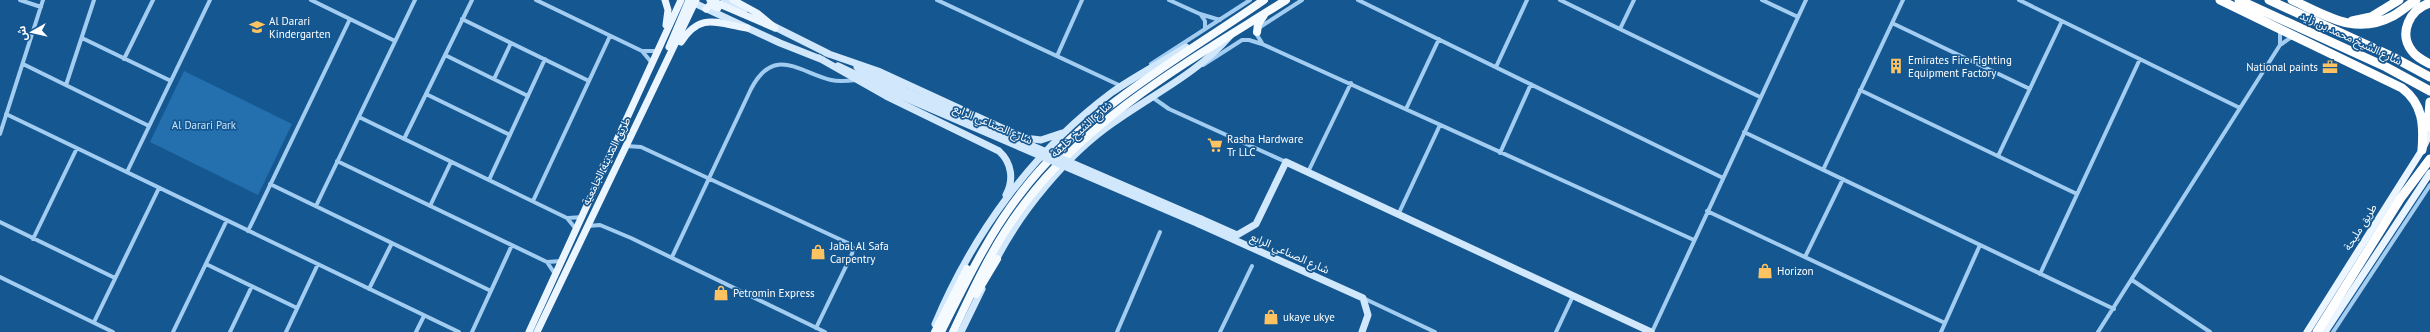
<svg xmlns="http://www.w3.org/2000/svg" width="2430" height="332" font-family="'PT Sans','Noto Sans Arabic',sans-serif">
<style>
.green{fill:#2470ae}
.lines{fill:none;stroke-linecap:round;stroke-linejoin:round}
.minor{stroke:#a2cdf1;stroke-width:4}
.secondary{stroke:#d0e7fc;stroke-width:7}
.primary{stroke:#ebf5ff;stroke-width:7}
.trunk{stroke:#f5faff;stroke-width:8}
.motorway{stroke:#fff;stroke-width:9}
.secondary-bridge{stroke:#d0e7fc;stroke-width:7}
.labels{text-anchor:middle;stroke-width:3.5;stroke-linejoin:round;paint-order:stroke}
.poi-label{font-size:11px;fill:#fff;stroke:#155791;text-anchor:start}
.street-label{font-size:11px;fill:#fff;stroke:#155791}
.park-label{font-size:11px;fill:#c8e5fc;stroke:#155791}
</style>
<rect width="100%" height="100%" fill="#155791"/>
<path class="green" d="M 184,71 L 292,124 L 258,195 L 150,142 Z"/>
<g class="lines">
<path class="minor" d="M 20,0 L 41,7
M 311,0 L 395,41
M 536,0 L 642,51 L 652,63
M 937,0 L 1121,86
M 1169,0 L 1200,14 L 1220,20
M 1358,0 L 1723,178
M 1560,0 L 1760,97
M 1762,0 L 1798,17
M 2019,0 L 2240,108
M 1201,15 L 1205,21 L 1205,29
M 462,19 L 589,81
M 1892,23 L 2030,89
M 1620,29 L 1634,0
M 82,38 L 171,81
M 1262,43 L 1257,35 L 1260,27 L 1302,0
M 2280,45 L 2280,30
M 643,51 L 658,51
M 445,55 L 528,96
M 1057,56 L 1082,0
M 124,59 L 153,0
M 23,64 L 149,126
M 1151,64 L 1250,0
M 1203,65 L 1242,40 L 1249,40 L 1262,44 L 1694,240
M 1496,67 L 1527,0
M 494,79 L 511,43
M 66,85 L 94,0
M 1860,90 L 2077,194
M 426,94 L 510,135
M 1152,97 L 1169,109 L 1286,162
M 1406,109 L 1439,39
M 6,114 L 459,332
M 359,117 L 567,218 L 576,229
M 1744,132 L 2114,309
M 0,134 L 43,0
M 404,139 L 472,0
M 626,146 L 641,147 L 850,244 L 853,248 L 852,254 L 816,328
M 1500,153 L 1531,84
M 1998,156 L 2062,21
M 337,161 L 547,262 L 555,274
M 1823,170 L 1903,0
M 127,172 L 210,0
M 1308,172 L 1351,83
M 489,180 L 545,59
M 270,184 L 491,291
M 533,201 L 610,36
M 316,206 L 415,0
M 430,206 L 451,162
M 1707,211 L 1945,323
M 1398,215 L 1440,125
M 568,218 L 583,217
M 0,222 L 115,278
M 588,226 L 600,225 L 631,238 L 825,332
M 248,231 L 350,19
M 33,239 L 77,148
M 672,257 L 751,89 C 774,45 799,72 831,80 C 839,82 848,81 856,80
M 1805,257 L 1843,179
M 547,262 L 562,261
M 206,264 L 297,308
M 2040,274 L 2140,59
M 0,277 L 113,332
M 2132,280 L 2210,332
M 369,289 L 392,243
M 1363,298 L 1435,332
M 94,322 L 159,188
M 173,332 L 227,220
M 230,332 L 252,286
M 286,332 L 318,264
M 416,332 L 424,316
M 472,332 L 512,245
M 1117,332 L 1160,232
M 1220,332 L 1252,266
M 1556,332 L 1573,296
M 1652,332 L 1806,0
M 1941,332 L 1980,245
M 2098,332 L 2280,45 L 2293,36
M 2333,332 L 2430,185"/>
<path class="secondary" d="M 724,0 L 744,10
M 690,1 L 780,43 L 823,60
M 771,25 L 829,54
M 826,53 L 878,71 L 1024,138 L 1041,140 L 1062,133
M 819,58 L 886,96 L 999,151 C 1012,163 1014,180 1006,195
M 838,66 L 901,96
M 857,67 L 903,90
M 1201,219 L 1237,235 L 1256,224 L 1286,162 L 1651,332
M 1199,224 L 1363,298 L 1368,315 L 1362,332
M 994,264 C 1019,213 1067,155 1113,123 C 1152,95 1198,73 1230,36
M 935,324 C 973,234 1032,152 1111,93 C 1135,76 1161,63 1186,47
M 961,332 L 982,289"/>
<path class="primary" d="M 665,0 L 668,10 L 666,25
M 710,0 L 775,28
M 733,0 L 757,13 L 775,28
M 706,9 L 710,5 L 718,8
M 681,42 C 701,11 718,24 747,28
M 669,47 L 689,0
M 529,332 L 681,0
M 537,332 L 696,0
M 2307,332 L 2422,150 L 2430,133
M 2325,332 L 2430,173"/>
<path class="trunk" d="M 1257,32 L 1258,24 L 1264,15
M 976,294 L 997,259
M 935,332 L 967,269
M 941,332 C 965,284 988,235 1021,193 C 1085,109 1179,59 1264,0
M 953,332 C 974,287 994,243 1025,203 C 1092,114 1193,59 1286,0"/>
<path class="motorway" d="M 2220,0 L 2402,88 C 2423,104 2424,125 2422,150
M 2239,0 L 2386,67 L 2430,91
M 2269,0 L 2391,56 L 2430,77
M 2292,0 C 2327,16 2355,36 2393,16 C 2402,11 2408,5 2416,0
M 2430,3 C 2410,9 2398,33 2412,51 C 2416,57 2424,61 2430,64
M 2352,21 L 2371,17 L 2399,0
M 2428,127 L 2430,102
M 2317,332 L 2400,199 L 2430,159"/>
<path class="secondary-bridge" d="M 903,90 L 1201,219
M 901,96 L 1199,224"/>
</g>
<defs>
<g id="school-bare" transform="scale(1.2)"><path d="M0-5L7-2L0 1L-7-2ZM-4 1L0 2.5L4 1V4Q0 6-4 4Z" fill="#ffc261" stroke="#155791" stroke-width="2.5" paint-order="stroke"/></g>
<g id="building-bare" transform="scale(1.2)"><path d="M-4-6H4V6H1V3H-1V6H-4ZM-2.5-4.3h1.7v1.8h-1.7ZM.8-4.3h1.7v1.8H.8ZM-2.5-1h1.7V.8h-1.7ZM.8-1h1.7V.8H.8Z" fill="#ffc261" stroke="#155791" stroke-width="2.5" paint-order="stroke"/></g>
<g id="office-bare" transform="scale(1.2)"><path d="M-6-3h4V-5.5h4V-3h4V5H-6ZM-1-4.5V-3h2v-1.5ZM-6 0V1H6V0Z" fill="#ffc261" stroke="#155791" stroke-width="2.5" paint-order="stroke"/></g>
<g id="supermarket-bare" transform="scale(1.2)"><path d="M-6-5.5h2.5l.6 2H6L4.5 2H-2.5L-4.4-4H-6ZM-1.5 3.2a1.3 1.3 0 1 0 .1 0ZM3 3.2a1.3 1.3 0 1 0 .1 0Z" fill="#ffc261" stroke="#155791" stroke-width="2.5" paint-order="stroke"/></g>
<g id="shop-bare" transform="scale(1.2)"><path d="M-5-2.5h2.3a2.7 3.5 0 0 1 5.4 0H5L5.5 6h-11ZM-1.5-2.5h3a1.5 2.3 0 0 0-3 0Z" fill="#ffc261" stroke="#155791" stroke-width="2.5" paint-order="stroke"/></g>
</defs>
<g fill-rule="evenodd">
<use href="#school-bare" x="257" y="27"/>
<use href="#building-bare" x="1896" y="66"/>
<use href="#office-bare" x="2330" y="67"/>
<use href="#supermarket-bare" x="1215" y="145"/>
<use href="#shop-bare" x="818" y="252"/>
<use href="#shop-bare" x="1765" y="271"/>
<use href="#shop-bare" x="721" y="293"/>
<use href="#shop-bare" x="1271" y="317"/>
</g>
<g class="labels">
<g class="poi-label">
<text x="269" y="25">Al Darari<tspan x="269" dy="13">Kindergarten</tspan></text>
<text x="1908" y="64">Emirates Fire Fighting<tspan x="1908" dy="13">Equipment Factory</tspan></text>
<text x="2318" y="71" text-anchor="end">National paints</text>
<text x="1227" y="143">Rasha Hardware<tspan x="1227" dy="13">Tr LLC</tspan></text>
<text x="830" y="250">Jabal Al Safa<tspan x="830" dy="13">Carpentry</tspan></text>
<text x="1777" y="275">Horizon</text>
<text x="733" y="297">Petromin Express</text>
<text x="1283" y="321">ukaye ukye</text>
</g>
<g class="street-label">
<text transform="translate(2351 38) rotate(25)" y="4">شارع الشيخ محمد بن زايد</text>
<text transform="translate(993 124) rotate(23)" y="4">شارع الصناعي الرابع</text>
<text transform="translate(1081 129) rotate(-42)" y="4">شارع الشيخ خليفة</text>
<text transform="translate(606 161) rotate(-64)" y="4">طريق المدينة الجامعية</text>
<text transform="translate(2360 227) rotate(-58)" y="4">طريق مليحة</text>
<text transform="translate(1290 253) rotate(24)" y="4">شارع الصناعي الرابع</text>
</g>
<g class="park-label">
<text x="204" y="129">Al Darari Park</text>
</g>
</g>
<g transform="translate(32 32) rotate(262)" stroke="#155791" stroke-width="3" paint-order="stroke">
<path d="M0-3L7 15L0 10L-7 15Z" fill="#ffffff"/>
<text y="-6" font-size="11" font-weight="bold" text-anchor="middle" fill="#ffffff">ش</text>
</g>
</svg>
